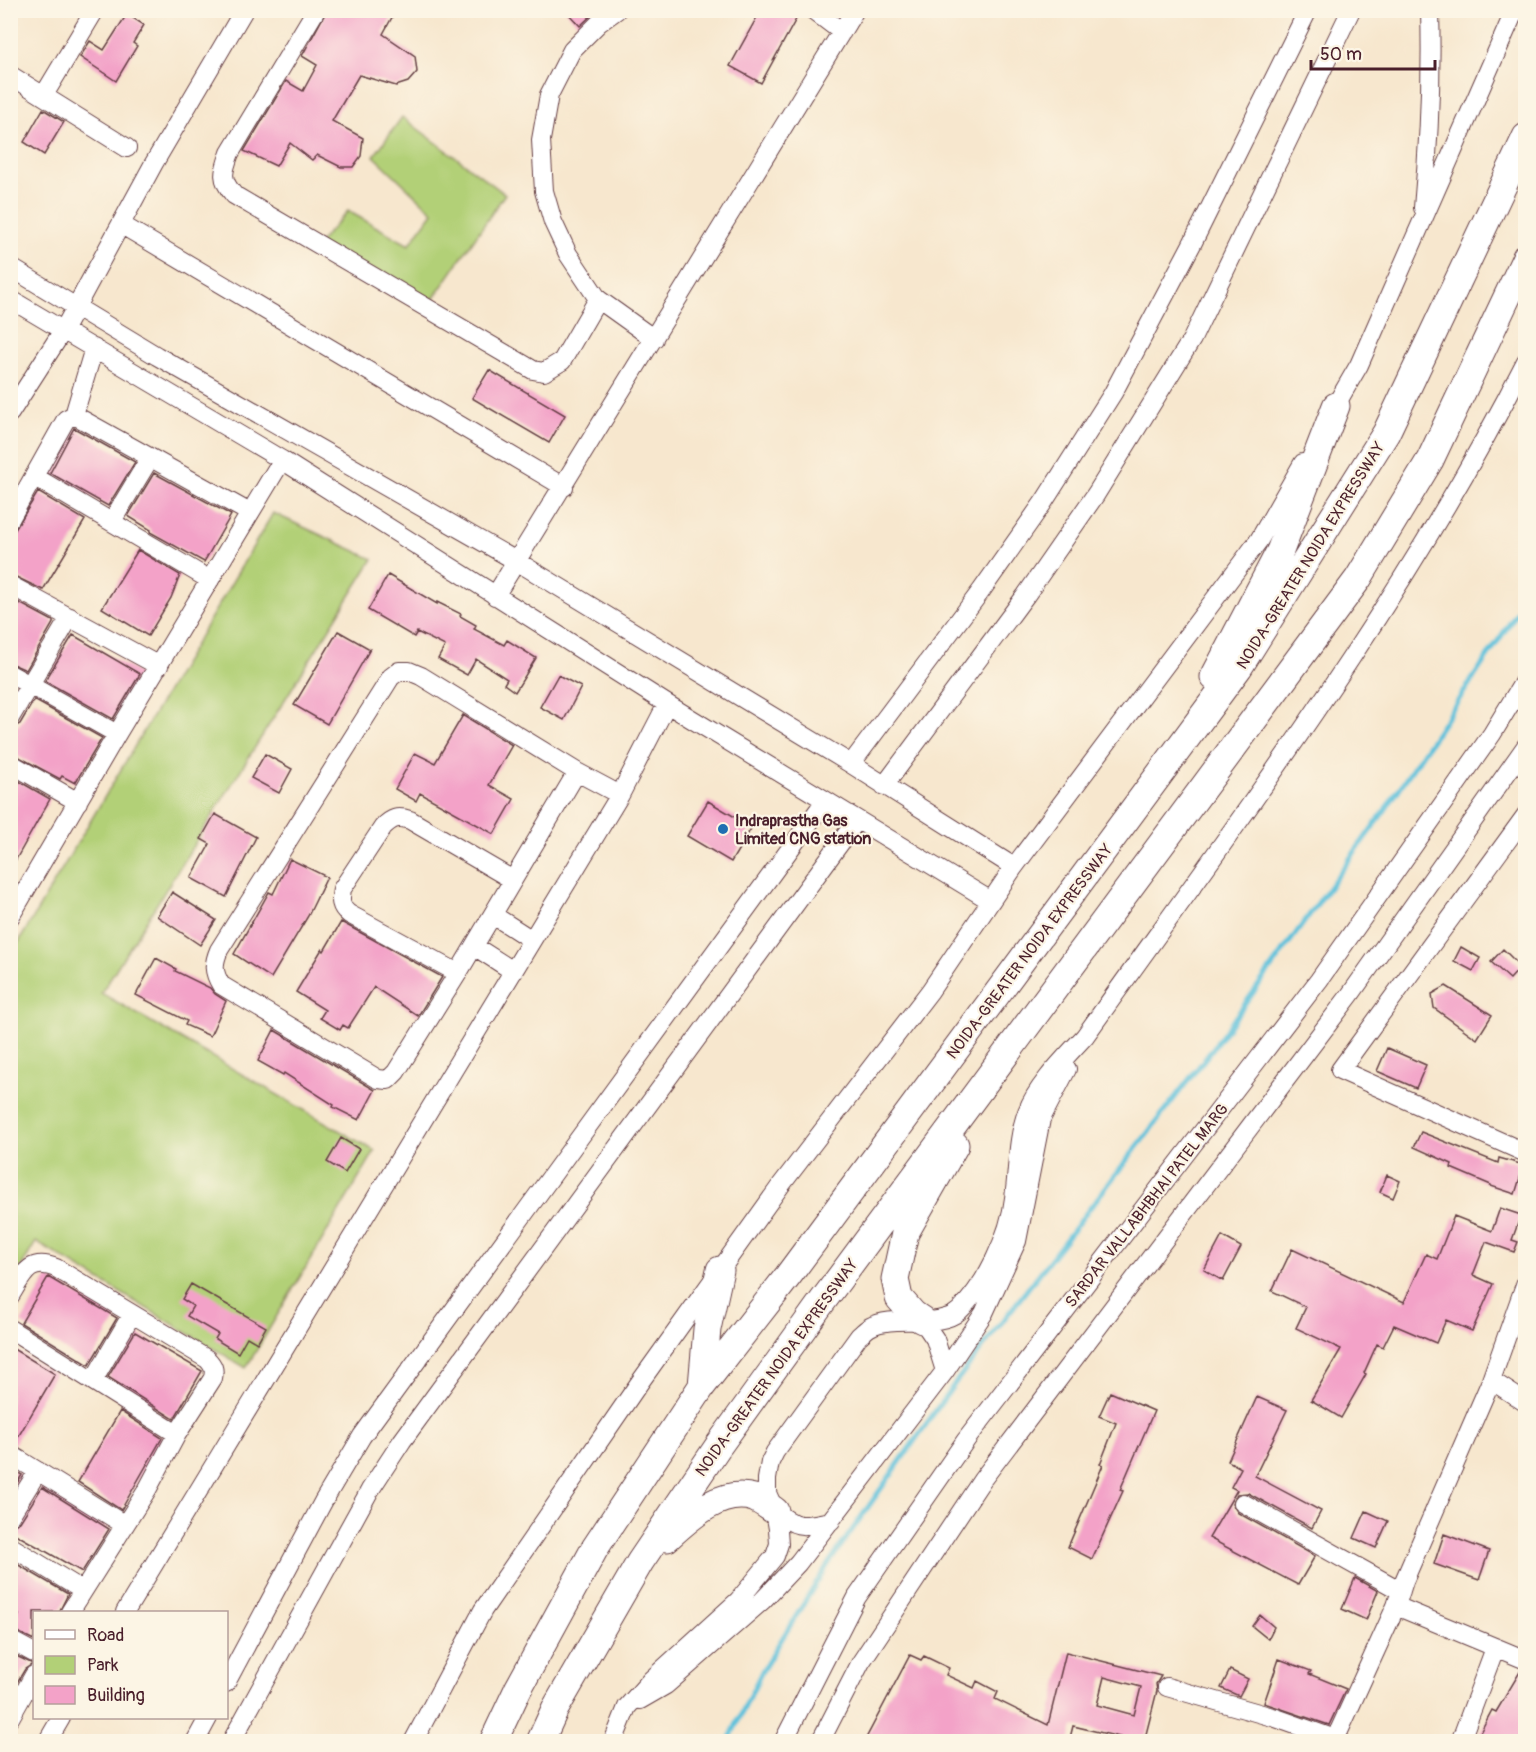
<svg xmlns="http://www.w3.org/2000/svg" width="1536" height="1752" font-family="Pangolin,sans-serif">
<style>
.green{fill:#b2d077;stroke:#7e7851;stroke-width:1.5}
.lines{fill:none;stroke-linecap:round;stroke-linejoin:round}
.stream{stroke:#5dc1db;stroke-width:5}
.building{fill:#f3a2c8;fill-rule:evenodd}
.minor-casing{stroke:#643d43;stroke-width:20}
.highway-casing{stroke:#643d43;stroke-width:29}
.minor{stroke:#fff;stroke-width:18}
.highway{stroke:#fff;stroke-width:27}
.poi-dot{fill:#1f6fb2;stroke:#fcf5e5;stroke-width:2}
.labels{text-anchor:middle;stroke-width:4.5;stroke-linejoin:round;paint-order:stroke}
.street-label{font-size:16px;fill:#4a1f2b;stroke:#fcf5e5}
.poi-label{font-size:16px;font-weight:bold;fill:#4a1f2b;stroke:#fcf5e5;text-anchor:start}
</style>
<rect width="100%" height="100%" fill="#fcf5e5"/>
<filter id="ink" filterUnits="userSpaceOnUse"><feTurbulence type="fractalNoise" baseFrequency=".0167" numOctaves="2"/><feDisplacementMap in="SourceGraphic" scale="12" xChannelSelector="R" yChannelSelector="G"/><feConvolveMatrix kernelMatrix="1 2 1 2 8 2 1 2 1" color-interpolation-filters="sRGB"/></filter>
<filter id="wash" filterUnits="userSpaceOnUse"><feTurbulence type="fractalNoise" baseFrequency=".008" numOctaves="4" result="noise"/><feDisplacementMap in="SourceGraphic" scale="24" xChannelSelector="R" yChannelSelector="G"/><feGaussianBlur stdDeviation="1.35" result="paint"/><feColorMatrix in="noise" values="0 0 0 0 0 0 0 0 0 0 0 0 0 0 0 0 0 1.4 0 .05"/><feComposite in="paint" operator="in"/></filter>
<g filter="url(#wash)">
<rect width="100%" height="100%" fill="#f7e7ce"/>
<path class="green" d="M 402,117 L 505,194 L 427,308 L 318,244 L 348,211 L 409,245 L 433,212 L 374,156 Z
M 273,513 L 373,559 L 101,993 L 375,1151 L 246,1368 L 36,1242 L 11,1284 L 11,955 Z"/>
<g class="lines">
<path class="stream" d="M 728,1742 L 762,1671 L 829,1563 L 955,1383 L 1214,1047 L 1385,810 L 1526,599"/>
</g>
<g id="blocks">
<path class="building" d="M 327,10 L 396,10 L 383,34 L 415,56 L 417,72 L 408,82 L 396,86 L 359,75 L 332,121 L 363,138 L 361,156 L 353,167 L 341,167 L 317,155 L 312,160 L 290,143 L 276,166 L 244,151 L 286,81 L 303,91 L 317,65 L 302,56 Z
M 565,10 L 597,10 L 580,26 Z
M 761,10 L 801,10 L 761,83 L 730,66 Z
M 127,14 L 144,25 L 133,43 L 137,46 L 116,81 L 80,57 L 90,41 L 104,50 Z
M 43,109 L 64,122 L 44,155 L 24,142 Z
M 489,370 L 565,415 L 549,443 L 472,398 Z
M 74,428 L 135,462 L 108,506 L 50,473 Z
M 154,473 L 231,515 L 204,562 L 150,532 L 151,530 L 128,516 Z
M 38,492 L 85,520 L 43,590 L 10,574 L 10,538 Z
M 138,550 L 180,575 L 171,598 L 148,636 L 102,608 Z
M 388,575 L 437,604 L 437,602 L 461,614 L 460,616 L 476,625 L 474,629 L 504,645 L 507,640 L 536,658 L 515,692 L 504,684 L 507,679 L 476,659 L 467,675 L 438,659 L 445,646 L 417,632 L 414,637 L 368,610 Z
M 10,598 L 53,621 L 53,623 L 26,670 L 10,663 Z
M 338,631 L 370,649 L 327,724 L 294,705 Z
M 73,635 L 140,674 L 113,719 L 45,681 Z
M 558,675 L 581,687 L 564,720 L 540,707 Z
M 34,700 L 102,738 L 75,783 L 62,776 L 60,779 L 10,752 L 10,729 L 20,724 Z
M 463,715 L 512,745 L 489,785 L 514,799 L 494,834 L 420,793 L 416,801 L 395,789 L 415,753 L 435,763 Z
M 265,754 L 292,769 L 279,793 L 251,778 Z
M 10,776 L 50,799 L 10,870 Z
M 708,801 L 752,827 L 731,862 L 687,836 Z
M 215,814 L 256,837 L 226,897 L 191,878 L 210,844 L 201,839 Z
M 290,859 L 327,877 L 308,916 L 271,978 L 234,954 L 269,892 L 273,894 Z
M 172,892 L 216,920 L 200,945 L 157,916 Z
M 341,922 L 442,977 L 418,1016 L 374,987 L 348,1028 L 343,1025 L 340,1030 L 320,1018 L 325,1010 L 296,992 L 322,949 L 324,951 Z
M 1461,947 L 1480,958 L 1473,971 L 1454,961 Z
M 1503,949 L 1521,967 L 1510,979 L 1491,962 Z
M 156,958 L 176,969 L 175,971 L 210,988 L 215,994 L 226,1001 L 210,1036 L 185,1025 L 187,1021 L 136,995 Z
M 1446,986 L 1492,1015 L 1477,1039 L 1434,1008 L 1432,994 Z
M 274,1030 L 375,1090 L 359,1120 L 333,1107 L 334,1105 L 284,1073 L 283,1075 L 258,1061 Z
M 1387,1048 L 1426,1065 L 1416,1088 L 1377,1071 Z
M 1421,1132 L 1498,1163 L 1499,1158 L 1524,1165 L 1515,1194 L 1491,1186 L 1491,1185 L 1451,1168 L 1452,1164 L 1414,1147 Z
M 341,1138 L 359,1149 L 345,1173 L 327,1162 Z
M 1387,1175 L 1400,1181 L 1393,1198 L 1380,1192 Z
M 1500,1208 L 1521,1215 L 1512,1240 L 1518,1242 L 1514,1252 L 1486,1242 L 1473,1275 L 1493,1284 L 1472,1331 L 1446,1320 L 1436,1343 L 1394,1325 L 1383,1347 L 1377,1344 L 1364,1373 L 1366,1374 L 1341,1418 L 1311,1400 L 1341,1349 L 1296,1328 L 1306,1307 L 1272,1291 L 1292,1249 L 1404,1302 L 1426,1254 L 1437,1259 L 1454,1216 L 1492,1231 Z
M 1222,1236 L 1241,1247 L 1223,1281 L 1204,1270 Z
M 48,1277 L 117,1318 L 89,1365 L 21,1323 Z
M 191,1284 L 266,1327 L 257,1343 L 247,1337 L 238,1353 L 215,1339 L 218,1334 L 187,1316 L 193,1306 L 182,1299 Z
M 135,1332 L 202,1371 L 174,1419 L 108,1377 Z
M 10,1347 L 55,1374 L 14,1444 L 10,1443 Z
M 1110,1392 L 1154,1411 L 1120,1490 L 1123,1491 L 1092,1559 L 1068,1547 L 1103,1465 L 1100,1464 L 1116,1423 L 1099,1416 Z
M 1257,1397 L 1287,1410 L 1255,1476 L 1321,1511 L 1312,1528 L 1248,1493 L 1237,1494 L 1232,1504 L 1238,1513 L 1315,1556 L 1298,1585 L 1209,1538 L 1237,1490 L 1231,1487 L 1241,1468 L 1228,1461 Z
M 120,1411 L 162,1438 L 121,1510 L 78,1482 Z
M 10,1468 L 22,1475 L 10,1494 Z
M 42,1487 L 109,1529 L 82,1572 L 10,1531 L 10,1527 L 20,1522 Z
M 1366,1511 L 1388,1521 L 1376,1548 L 1354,1538 Z
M 1444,1534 L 1489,1551 L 1479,1580 L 1434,1564 Z
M 10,1560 L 68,1594 L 59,1612 L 34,1612 L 34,1640 L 11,1629 L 19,1615 L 10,1610 Z
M 1355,1578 L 1378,1591 L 1366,1620 L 1342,1609 Z
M 1260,1615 L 1274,1627 L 1268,1639 L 1252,1626 Z
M 1066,1652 L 1161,1676 L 1156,1684 L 1157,1691 L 1144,1742 L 1119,1742 L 1120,1737 L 1073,1726 L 1069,1742 L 864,1742 L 910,1655 L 921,1660 L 924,1656 L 949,1668 L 946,1675 L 974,1688 L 977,1681 L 998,1692 L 995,1699 L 1048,1725 ZM 1104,1677 L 1141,1687 L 1134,1715 L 1097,1705 Z
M 10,1653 L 33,1664 L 25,1669 L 10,1694 Z
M 1279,1659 L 1311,1671 L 1309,1674 L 1346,1689 L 1329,1725 L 1264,1703 Z
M 1230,1670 L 1248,1679 L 1239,1696 L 1221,1688 Z
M 1521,1670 L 1526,1671 L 1526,1742 L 1475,1742 L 1492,1710 L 1496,1712 Z"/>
</g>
</g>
<g filter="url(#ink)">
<use href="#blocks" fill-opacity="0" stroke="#643d43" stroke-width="1.5"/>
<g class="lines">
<g class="minor-casing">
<path id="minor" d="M 316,10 L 230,153 C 223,172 220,179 234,195 L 533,370 L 544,372 L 562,361 L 598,299
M 617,10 L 599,23 L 572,50 L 549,95 L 541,140 L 544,191 L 553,222 L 568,254 L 598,299 L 654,339
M 813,10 L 842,32
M 10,75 L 127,148
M 44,95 L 95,10
M 1423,208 C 1429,142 1432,77 1430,10
M 122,225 L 564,487
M 10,267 L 157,356 L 518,562 L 851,764 L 1014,867
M 10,299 L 282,460 L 667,704 L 991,901
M 10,413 L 64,329 L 154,163 L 244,10
M 74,415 L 250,513
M 1330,415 L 1359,365 L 1515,10
M 35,477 L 210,580
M 10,519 L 66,419 L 74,415 L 94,348
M 112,521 L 150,458
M 10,585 L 159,666
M 495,596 L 855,10
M 10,674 L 117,734
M 10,718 L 70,617
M 10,763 L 78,802
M 851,764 L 981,591 L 1043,503 L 1113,393 L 1192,244 L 1308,10
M 577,772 L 458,973 L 396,1072 L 388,1080 L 378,1079 L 221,985 C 213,972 213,964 219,950 L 391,677 L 399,671 L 409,671 L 421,676 L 577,772 L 620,795
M 884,786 L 1026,595 L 1096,494 L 1192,339 L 1351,10
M 1526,815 L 1340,1070 L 1526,1153
M 493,915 L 532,940
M 10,917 L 117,734 L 282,460
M 474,946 L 513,971
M 458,973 L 349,914 C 340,907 340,901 342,889 L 383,827 C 392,818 397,816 410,820 L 513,880
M 1526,1282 L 1490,1383 L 1404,1581 L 1396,1606 L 1526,1660
M 10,1296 C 23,1275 29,1257 56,1268 L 207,1359 C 213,1365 215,1369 213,1378 L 177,1434 L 147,1490 L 70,1612
M 922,1320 L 935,1339 L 945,1371
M 10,1329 L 177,1434
M 1491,1380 L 1526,1403
M 93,1381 L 132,1314
M 10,1454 L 125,1525
M 1243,1503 L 1401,1591
M 775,1511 C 799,1530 802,1526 831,1521
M 10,1516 L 38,1471
M 10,1546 L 82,1590
M 125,1612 L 620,795 L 667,704
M 10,1640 L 34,1653
M 226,1683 L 324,1500 L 362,1436 L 825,801
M 1167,1687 L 1276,1718 L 1335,1739
M 640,1700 L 666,1685 L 762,1601 L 798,1563 L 945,1371 L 984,1313 L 1017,1241 L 1041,1119 L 1067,1069
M 10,1718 L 34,1675
M 47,1742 L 61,1718
M 195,1742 L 208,1718
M 231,1742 L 370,1490 L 402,1441 L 857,820
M 413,1742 L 483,1610 L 640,1382 L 781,1185 L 930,991 L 1014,867 L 1259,540 L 1303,463
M 613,1742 L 627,1707 L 651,1680 L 738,1601 L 775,1556 L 779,1544 L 778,1529 L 775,1511 L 767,1493 L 767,1479 L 770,1462 L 775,1452 L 859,1336 C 863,1333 866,1329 870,1327 C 894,1313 938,1330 959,1311 C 986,1285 1010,1235 1014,1198 C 1018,1170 1017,1138 1027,1112 C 1037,1085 1066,1057 1085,1036 C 1241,817 1404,602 1526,361
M 783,1742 L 857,1597 L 966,1440 L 1319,980 L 1492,734 L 1526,678
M 820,1742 L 861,1662 L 982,1480 L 1350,995 L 1526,746
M 1334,1742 L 1396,1606
M 1460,1742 L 1495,1648"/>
</g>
<g class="highway-casing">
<path id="highway" d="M 1214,677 L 1280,551 L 1336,406
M 922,1320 L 913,1314 L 899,1298 L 895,1279 L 905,1233 L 955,1145
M 702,1386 L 707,1329 L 720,1270
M 667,1538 C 690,1517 721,1488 754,1498 C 761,1501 769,1507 775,1511
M 493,1742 L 518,1689 L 595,1548 L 702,1386 L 788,1276 L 1239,667 L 1386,433 L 1526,137
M 540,1742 L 555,1709 L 640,1562 L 719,1445 L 819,1306 L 1358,579 L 1430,460 L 1526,257"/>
</g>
<use href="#minor" class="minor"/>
<use href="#highway" class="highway"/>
</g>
</g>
<circle class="poi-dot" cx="723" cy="829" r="6"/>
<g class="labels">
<g class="street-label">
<text transform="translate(1310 555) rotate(-58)" y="6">NOIDA-GREATER NOIDA EXPRESSWAY</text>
<text transform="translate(1029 951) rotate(-53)" y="6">NOIDA-GREATER NOIDA EXPRESSWAY</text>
<text transform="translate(1146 1205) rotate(-52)" y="6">SARDAR VALLABHBHAI PATEL MARG</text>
<text transform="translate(776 1367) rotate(-54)" y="6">NOIDA-GREATER NOIDA EXPRESSWAY</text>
</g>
<g class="poi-label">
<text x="735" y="826">Indraprastha Gas<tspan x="735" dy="18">Limited CNG station</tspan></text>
</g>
</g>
<rect width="1536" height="1752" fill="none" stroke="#fcf5e5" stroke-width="36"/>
<rect x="33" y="1611" width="195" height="108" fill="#fcf5e5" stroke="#b59f9b" stroke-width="1.5"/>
<rect x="45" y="1630" width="30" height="9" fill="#ffffff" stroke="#b59f9b" stroke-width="1.5"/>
<text x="87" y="1641" font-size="18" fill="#4a1f2b">Road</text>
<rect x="45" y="1656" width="30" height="18" fill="#b2d077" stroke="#b59f9b" stroke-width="1.5"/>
<text x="87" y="1671" font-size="18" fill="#4a1f2b">Park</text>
<rect x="45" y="1686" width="30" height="18" fill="#f3a2c8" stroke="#b59f9b" stroke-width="1.5"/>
<text x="87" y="1701" font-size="18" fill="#4a1f2b">Building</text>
<path d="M1311 60v9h124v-9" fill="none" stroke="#4a1f2b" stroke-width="3"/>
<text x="1320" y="60" font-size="18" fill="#4a1f2b" stroke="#fcf5e5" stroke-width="4.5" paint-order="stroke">50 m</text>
</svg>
